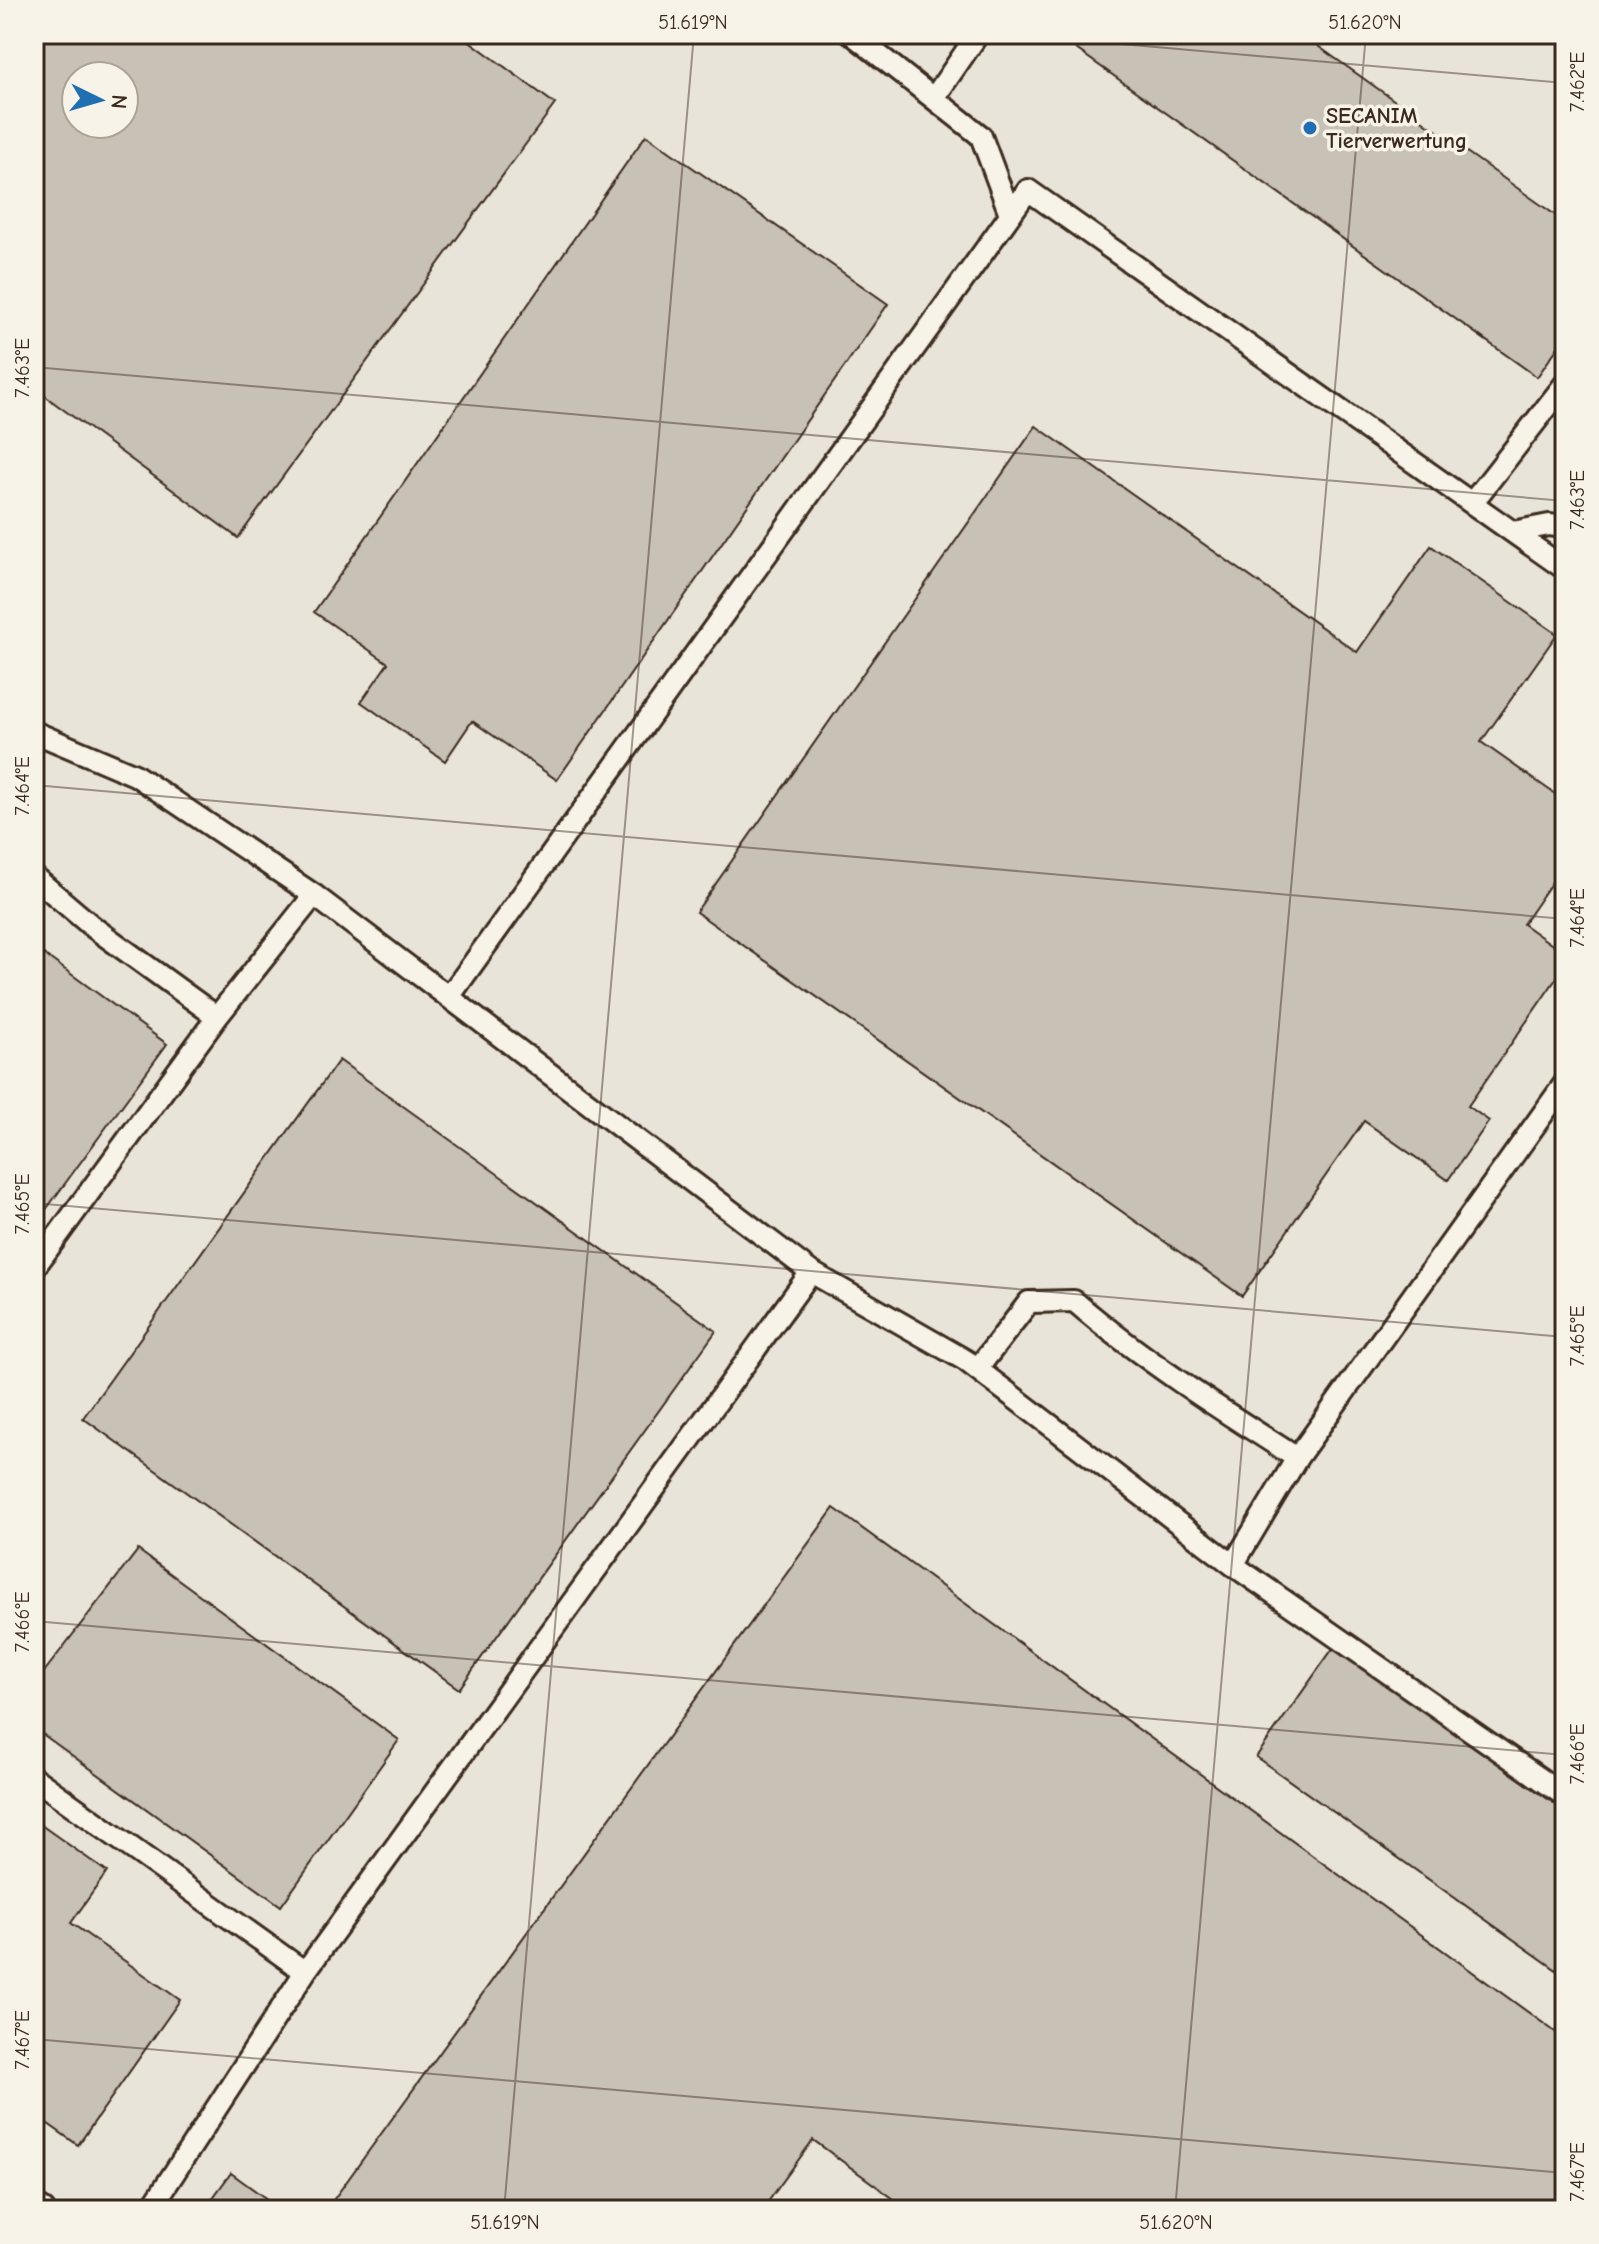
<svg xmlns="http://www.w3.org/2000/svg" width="1599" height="2244" font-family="'Comic Neue',sans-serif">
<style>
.built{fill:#e9e4d9;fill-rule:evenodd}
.building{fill:#c8c1b6;stroke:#3b2a1e;stroke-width:2;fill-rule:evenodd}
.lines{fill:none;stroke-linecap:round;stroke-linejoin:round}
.lane-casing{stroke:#3b2a1e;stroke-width:26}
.lane{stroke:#f7f3e8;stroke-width:20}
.ticks{fill:none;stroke:#3b2a1e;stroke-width:2;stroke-opacity:0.45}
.poi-dot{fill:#1f6fb2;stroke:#f7f3e8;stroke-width:3}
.labels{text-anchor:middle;stroke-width:7;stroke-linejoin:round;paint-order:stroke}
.poi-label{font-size:22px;font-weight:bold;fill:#3b2a1e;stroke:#f7f3e8;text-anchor:start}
.neatline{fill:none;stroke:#3b2a1e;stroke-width:3}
.ticks-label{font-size:20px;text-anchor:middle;fill:#3b2a1e}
</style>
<rect width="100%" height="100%" fill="#f7f3e8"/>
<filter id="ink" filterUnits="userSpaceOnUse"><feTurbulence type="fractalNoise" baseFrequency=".0125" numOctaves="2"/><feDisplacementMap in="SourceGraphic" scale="16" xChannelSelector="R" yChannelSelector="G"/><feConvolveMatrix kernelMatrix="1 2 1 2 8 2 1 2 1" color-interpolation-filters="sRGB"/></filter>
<g filter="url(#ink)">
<path class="built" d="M 34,34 L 1565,34 L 1565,2210 L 34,2210 ZM 76,76 L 124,76 L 124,124 L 76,124 Z"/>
<path class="building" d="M 34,34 L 460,34 L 555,104 L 238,538 L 34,388 ZM 76,76 L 124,76 L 124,124 L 76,124 Z
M 1055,34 L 1301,34 L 1565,222 L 1565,337 L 1537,377 Z
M 646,135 L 888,304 L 557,780 L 472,721 L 445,761 L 361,702 L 388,663 L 314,612 Z
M 1036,426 L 1357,652 L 1431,546 L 1557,634 L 1481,742 L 1565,801 L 1565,863 L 1523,924 L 1565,954 L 1565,966 L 1468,1106 L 1489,1121 L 1448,1180 L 1364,1121 L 1242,1296 L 696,912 Z
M 34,947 L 167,1044 L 34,1226 Z
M 339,1060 L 716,1331 L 459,1689 L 83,1418 Z
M 834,1508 L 1565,2039 L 1565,2210 L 909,2210 L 813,2140 L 762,2210 L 326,2210 Z
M 138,1550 L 399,1740 L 281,1906 L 34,1728 L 34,1685 Z
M 1334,1647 L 1565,1811 L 1565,1976 L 1256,1757 Z
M 34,1820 L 107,1872 L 71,1923 L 180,2000 L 78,2145 L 34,2114 Z
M 231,2173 L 282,2210 L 204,2210 Z"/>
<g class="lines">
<g class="lane-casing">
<path id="lane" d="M 852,34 L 981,136 L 1010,214
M 934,98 L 978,34
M 1472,503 L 1565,384
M 1513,532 L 1549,525 L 1565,527
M 34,732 L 135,775 L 314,895 L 811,1272 L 305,1972 L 150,2210
M 34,877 L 93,927 L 217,1017 L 34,1268
M 449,997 L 1028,190 L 1565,569
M 217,1017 L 314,895
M 811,1272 L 965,1360 L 978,1368 L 1029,1302 L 1074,1301 C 1144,1361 1220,1409 1297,1458 L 1233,1565 L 965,1360
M 1297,1458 L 1565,1083
M 1233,1565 L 1565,1796
M 34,1778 L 305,1972
M 34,2204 L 44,2210"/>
</g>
<use href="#lane" class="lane"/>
</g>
</g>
<path class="ticks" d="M 1007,34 L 1565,83M 34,367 L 1565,501M 34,785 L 1565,919M 34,1203 L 1565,1337M 34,1621 L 1565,1755M 34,2039 L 1565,2173M 504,2210 L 694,34M 1175,2210 L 1366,34"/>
<circle class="poi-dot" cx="1310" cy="128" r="8"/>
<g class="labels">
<g class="poi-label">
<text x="1326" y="123">SECANIM<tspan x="1326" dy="25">Tierverwertung</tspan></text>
</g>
</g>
<rect width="1599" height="2244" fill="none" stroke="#f7f3e8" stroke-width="88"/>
<g transform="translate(100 100) rotate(95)"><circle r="38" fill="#f7f3e8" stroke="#aca397" stroke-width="2"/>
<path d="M0-6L14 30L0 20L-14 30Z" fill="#1f6fb2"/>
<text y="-12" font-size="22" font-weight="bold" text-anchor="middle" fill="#3b2a1e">N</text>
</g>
<rect x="44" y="44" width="1511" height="2156" class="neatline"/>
<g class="ticks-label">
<text x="693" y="29">51.619°N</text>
<text x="1365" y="29">51.620°N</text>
<text transform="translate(1577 82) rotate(-90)" y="7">7.462°E</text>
<text transform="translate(22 368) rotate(-90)" y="7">7.463°E</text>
<text transform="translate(1577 500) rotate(-90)" y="7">7.463°E</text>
<text transform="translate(22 786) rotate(-90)" y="7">7.464°E</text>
<text transform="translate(1577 918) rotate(-90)" y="7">7.464°E</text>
<text transform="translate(22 1204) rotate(-90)" y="7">7.465°E</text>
<text transform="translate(1577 1336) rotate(-90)" y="7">7.465°E</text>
<text transform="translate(22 1622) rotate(-90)" y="7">7.466°E</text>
<text transform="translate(1577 1754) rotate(-90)" y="7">7.466°E</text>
<text transform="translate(22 2040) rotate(-90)" y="7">7.467°E</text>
<text transform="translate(1577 2172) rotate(-90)" y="7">7.467°E</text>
<text x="505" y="2229">51.619°N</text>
<text x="1176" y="2229">51.620°N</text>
</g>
</svg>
